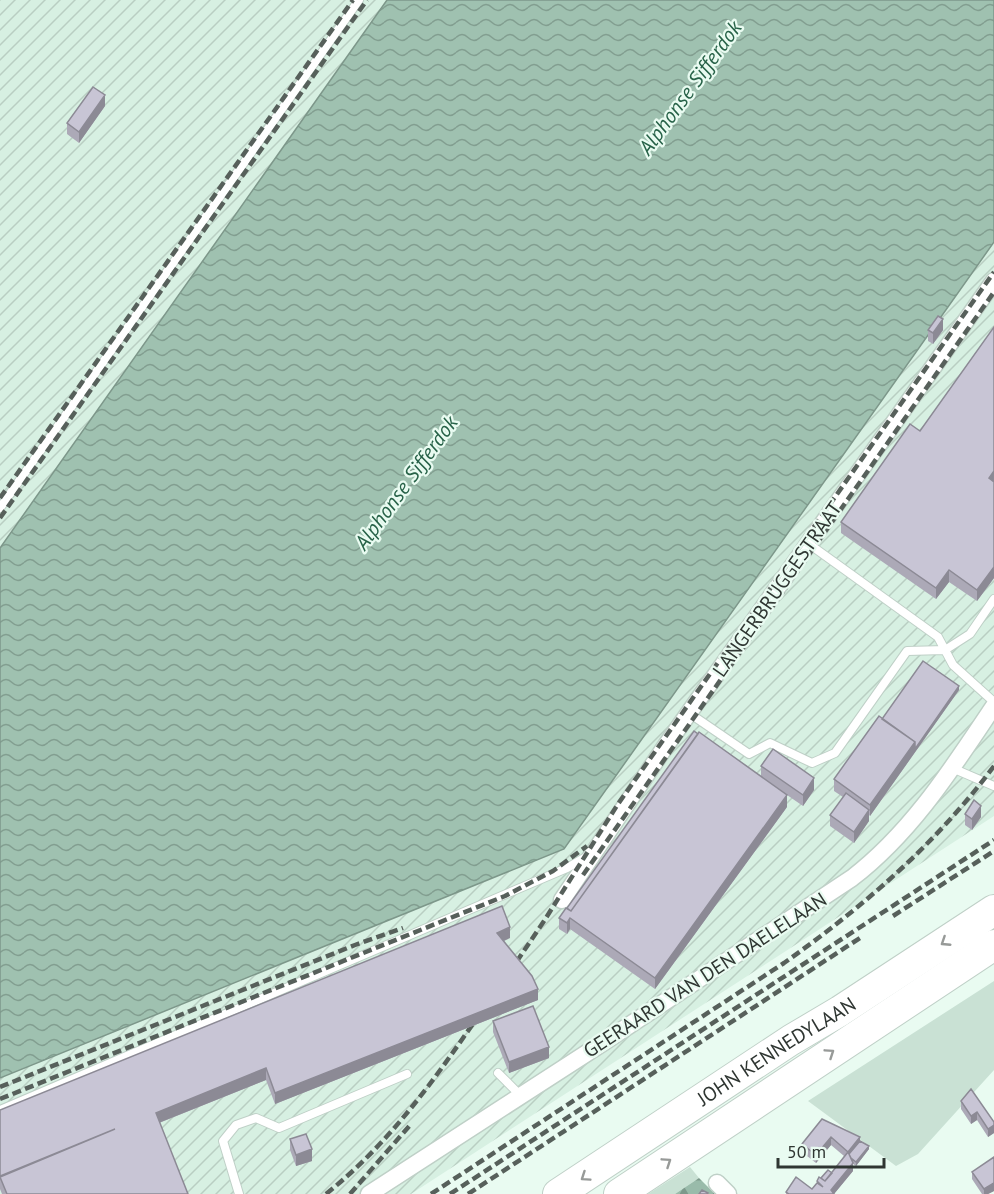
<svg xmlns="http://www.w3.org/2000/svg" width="994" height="1194" font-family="'PT Sans',sans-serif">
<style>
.industrial{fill:url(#industrial-furrows)}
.green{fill:#c9e1d4}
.forest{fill:url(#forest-firs)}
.water{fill:url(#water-waves);stroke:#7d978a;stroke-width:1.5}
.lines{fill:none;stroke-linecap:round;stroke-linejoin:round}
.lane-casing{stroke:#bfd0c7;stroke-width:10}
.street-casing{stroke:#bfd0c7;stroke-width:19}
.highway-casing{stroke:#bfd0c7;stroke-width:32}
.lane{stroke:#fff;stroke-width:8}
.street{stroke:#fff;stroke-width:16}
.highway{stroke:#fff;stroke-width:30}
.rail{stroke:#57605b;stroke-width:4.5;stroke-dasharray:9 4.5;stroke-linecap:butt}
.wall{fill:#aca9b7}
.shaded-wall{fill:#8c8a95}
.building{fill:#c8c5d5;stroke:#8c8a95;stroke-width:1.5}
.oneway{stroke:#979a98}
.labels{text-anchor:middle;stroke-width:4.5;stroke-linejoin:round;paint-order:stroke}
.street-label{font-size:20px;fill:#2f3632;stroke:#e9fbf1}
.water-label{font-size:21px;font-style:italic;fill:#276248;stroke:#e9fbf1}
</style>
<defs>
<pattern id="industrial-furrows" width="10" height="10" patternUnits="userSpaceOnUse" patternTransform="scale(1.5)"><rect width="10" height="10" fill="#d7f0e2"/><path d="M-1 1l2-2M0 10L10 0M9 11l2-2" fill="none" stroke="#b9cec2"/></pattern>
<pattern id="forest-firs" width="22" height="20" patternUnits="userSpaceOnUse" patternTransform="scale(1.5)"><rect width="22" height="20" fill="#9ba"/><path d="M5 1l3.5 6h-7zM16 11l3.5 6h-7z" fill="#7d998b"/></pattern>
<pattern id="water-waves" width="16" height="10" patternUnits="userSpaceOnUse" patternTransform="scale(1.5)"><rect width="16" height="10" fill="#9fc1b0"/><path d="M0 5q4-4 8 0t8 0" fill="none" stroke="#829e90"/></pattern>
</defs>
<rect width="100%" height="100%" fill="#e9fbf1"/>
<path class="industrial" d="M 0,0 L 387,0 L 0,548 Z
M 994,242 L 994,816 L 411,1194 L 0,1194 L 0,1078 L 564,849 Z"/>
<path class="green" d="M 994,981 L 994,1070 L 918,1154 L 896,1166 L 808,1101 Z
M 690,1167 L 699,1178 L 675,1194 L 648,1194 Z"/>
<path class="forest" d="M 699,1178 L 715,1194 L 675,1194 Z"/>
<path class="water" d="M 387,0 L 994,0 L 994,242 L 564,849 L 0,1078 L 0,548 Z"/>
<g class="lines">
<g class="lane-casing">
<path id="lane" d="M 0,508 L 359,0
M 809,544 L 938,637 L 953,665 L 994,702
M 689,713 L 749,754 L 770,743 L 812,763 L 835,753 L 907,651 L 945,650 L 970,634 L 994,599
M 952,768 L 994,786
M 498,1073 L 521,1096
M 0,1110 L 567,868 L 586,857
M 239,1194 L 223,1141 L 236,1125 L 256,1118 L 279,1128 L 407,1074"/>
</g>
<g class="street-casing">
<path id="street" d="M 562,900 L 667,744 L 994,281
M 717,1183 L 728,1194
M 369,1194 L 604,1042 L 852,878 C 912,832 953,767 994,706"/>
</g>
<g class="highway-casing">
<g id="highway">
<path id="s1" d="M 558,1194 L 791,1040 L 840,1011 L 994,910"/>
<path d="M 619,1194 L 994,945"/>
</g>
</g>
<use href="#lane" class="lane"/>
<use href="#street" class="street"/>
<use href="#highway" class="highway"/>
<path class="rail" d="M 0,498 L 353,0
M 0,518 L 367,0
M 583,875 L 994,292
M 893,916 L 994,851
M 509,973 L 544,921 L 618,804 L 994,272
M 0,1087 L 355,945 L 403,928
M 0,1099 L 505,896 L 553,871 L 587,846
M 326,1194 C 390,1143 435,1079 481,1012
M 350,1194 L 411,1124
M 431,1194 L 784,963 C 863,907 936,844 994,766
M 450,1194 L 994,840
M 468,1194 L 863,936"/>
</g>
<path class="wall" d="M 105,106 L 79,143 L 67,134 L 67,123 Z
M 994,327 L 994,578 L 977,601 L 949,582 L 936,599 L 841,533 L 841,522 L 920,431 Z
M 928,330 L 943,330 L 933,344 L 928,341 Z
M 959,690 L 870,816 L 869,815 L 869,821 L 854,843 L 830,826 L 830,815 L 843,797 L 834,791 L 834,779 L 882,719 Z
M 761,766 L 814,790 L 803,806 L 761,777 Z
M 787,807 L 655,989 L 570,929 L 567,934 L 559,929 L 559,918 Z
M 965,814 L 981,817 L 972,830 L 965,825 Z
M 510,938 L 504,941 L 538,1000 L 275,1104 L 266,1080 L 159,1123 L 188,1194 L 2,1194 L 0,1189 L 0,1110 Z
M 493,1021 L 549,1058 L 509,1073 L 493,1032 Z
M 961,1101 L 994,1122 L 994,1133 L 988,1137 L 977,1120 L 971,1124 L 961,1109 Z
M 822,1119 L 860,1141 L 869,1149 L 856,1166 L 853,1164 L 853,1171 L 834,1194 L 786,1194 L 786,1192 L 812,1189 L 817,1183 L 817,1181 L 832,1173 L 844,1156 L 831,1145 L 816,1163 L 802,1152 L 802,1144 Z
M 290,1139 L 312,1161 L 296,1166 L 290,1150 Z
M 972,1172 L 994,1191 L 988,1194 L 982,1194 L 972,1179 Z"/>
<path class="shaded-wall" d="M 105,95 L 105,106 L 79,143 L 79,132 Z
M 943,319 L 943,330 L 933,344 L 933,333 Z
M 994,471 L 994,482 L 989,478 Z
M 994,567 L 994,578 L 977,601 L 977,590 Z
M 949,570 L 949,582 L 936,599 L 936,588 Z
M 959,686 L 959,690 L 870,816 L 870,805 L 915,742 Z
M 814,778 L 814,790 L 803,806 L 803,795 Z
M 787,795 L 787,807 L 655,989 L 655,978 Z
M 981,806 L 981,817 L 972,830 L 972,819 Z
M 869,810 L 869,821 L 854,843 L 854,832 Z
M 570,918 L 570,929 L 567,934 L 567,923 Z
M 510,927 L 510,938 L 497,944 L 497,933 Z
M 538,989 L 538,1000 L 275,1104 L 275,1093 Z
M 549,1047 L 549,1058 L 509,1073 L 509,1062 Z
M 266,1068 L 266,1080 L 156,1124 L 156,1113 Z
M 977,1112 L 977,1120 L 971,1124 L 971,1116 Z
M 994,1125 L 994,1133 L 988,1137 L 988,1129 Z
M 115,1129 L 0,1178 L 0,1176 Z
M 831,1137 L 831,1145 L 816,1163 L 816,1155 Z
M 860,1137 L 860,1144 L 850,1157 L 848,1152 Z
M 869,1146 L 869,1149 L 856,1166 L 856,1162 Z
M 312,1149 L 312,1161 L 296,1166 L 296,1155 Z
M 853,1163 L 853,1171 L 834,1194 L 831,1190 Z
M 994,1183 L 994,1191 L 988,1194 L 984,1194 L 984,1189 Z"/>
<path class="building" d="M 93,87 L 105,95 L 79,132 L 67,123 Z
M 938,316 L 943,319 L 933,333 L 928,330 Z
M 994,327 L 994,471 L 989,478 L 994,482 L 994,567 L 977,590 L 949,570 L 936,588 L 841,522 L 910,424 L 920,431 Z
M 923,661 L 959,686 L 915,749 L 915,742 L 882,719 Z
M 879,716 L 915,742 L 870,805 L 834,779 Z
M 694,731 L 698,734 L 571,911 L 567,908 Z
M 699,732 L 787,795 L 655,978 L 570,918 L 567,923 L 559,918 L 566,908 L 571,911 Z
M 773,749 L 814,778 L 803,795 L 761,766 Z
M 846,793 L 869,810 L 854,832 L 830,815 Z
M 974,800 L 981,806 L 972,819 L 965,814 Z
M 502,906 L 510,927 L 497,933 L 532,976 L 538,989 L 275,1093 L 266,1068 L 156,1113 L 188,1194 L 7,1194 L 0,1177 L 115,1129 L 0,1176 L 0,1110 Z
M 533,1006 L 549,1047 L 509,1062 L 493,1021 Z
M 971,1089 L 994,1122 L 994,1125 L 988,1129 L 977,1112 L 971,1116 L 961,1101 Z
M 822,1119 L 860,1137 L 848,1152 L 831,1137 L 816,1155 L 802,1144 Z
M 306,1134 L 312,1149 L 296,1155 L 290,1139 Z
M 860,1141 L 869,1146 L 856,1162 L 851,1158 L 849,1154 Z
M 848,1152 L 853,1163 L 831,1190 L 834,1194 L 789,1194 L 786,1192 L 796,1177 L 812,1189 L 817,1183 L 823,1187 L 817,1181 L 819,1177 L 825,1181 Z
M 994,1157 L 994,1183 L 984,1189 L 972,1172 Z
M 828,1170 L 832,1173 L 825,1181 L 821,1178 Z
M 702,1190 L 708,1193 L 707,1194 L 699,1194 Z"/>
<defs><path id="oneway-chevron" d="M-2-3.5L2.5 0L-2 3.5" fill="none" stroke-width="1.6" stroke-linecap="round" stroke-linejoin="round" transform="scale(1.5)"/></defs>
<g class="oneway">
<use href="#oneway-chevron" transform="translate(945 942) rotate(147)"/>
<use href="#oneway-chevron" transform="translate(830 1053) rotate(-34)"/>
<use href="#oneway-chevron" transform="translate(667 1162) rotate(-34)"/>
<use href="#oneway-chevron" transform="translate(585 1177) rotate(146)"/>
</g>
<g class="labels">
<g class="street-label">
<text transform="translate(777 589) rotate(-55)" y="7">LANGERBRUGGESTRAAT</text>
<text transform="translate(705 975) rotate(-33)" y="7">GEERAARD VAN DEN DAELELAAN</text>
<text dy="7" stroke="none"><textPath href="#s1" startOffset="261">JOHN KENNEDYLAAN</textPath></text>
</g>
<g class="water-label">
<text transform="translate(690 88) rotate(-54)" y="7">Alphonse Sifferdok</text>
<text transform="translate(406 483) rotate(-54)" y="7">Alphonse Sifferdok</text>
</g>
</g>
<path d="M778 1158v9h106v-9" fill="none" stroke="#2f3632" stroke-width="3"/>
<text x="787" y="1158" font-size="18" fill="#2f3632" stroke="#e9fbf1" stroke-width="4.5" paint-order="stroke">50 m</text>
</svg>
